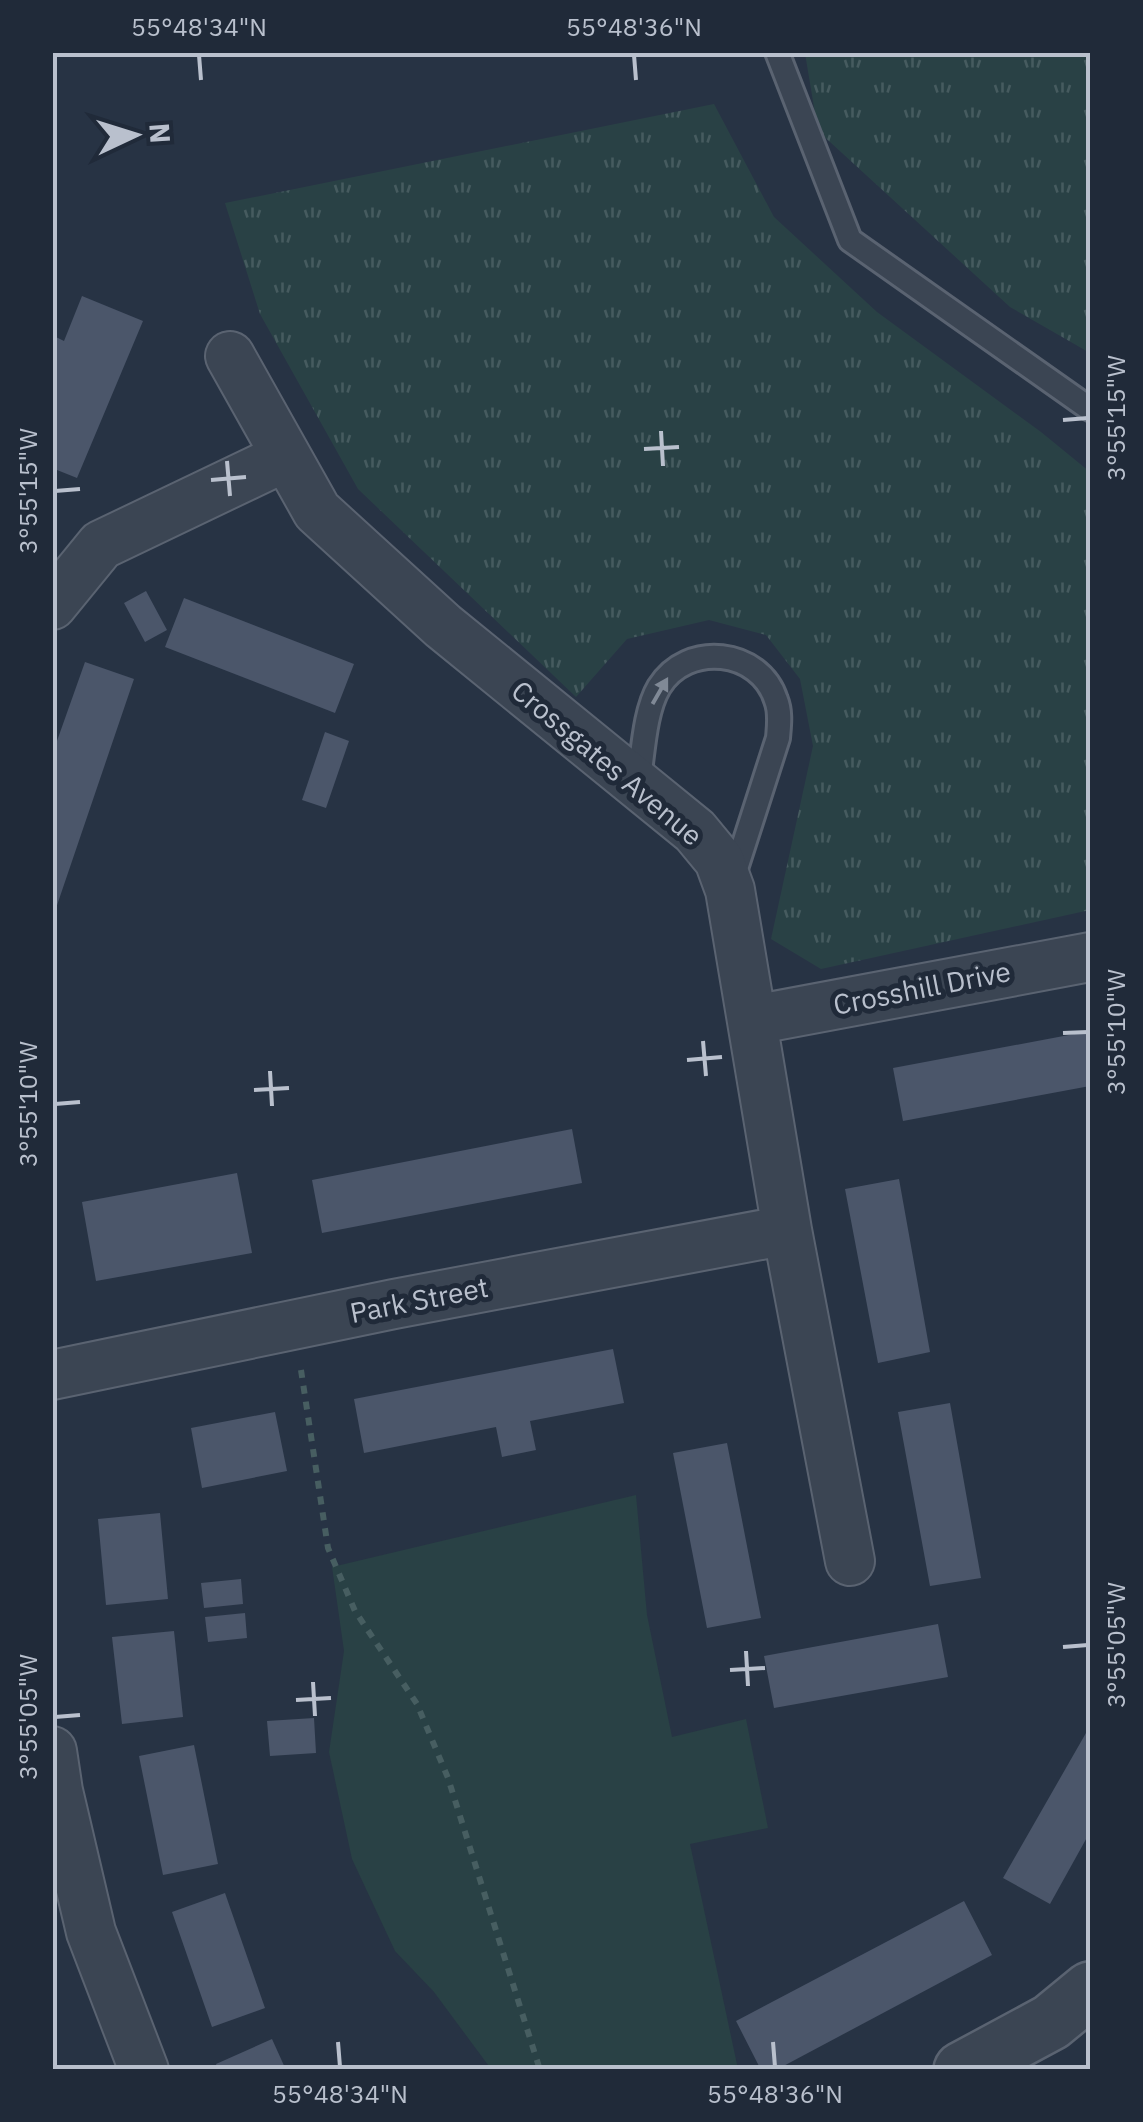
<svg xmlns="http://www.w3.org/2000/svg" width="1143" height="2122" font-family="'IBM Plex Sans',sans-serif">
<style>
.grass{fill:url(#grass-tufts)}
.park{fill:#294145}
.building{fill:#4b566a}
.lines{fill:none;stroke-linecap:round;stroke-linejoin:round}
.service-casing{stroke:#5a6371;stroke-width:28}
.minor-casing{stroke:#5a6371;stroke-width:52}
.tertiary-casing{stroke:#5a6371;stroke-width:60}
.path{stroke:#475e61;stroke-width:6;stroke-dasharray:8 8;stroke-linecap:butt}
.service{stroke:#3b4553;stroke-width:22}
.minor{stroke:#3b4553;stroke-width:48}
.tertiary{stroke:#3b4553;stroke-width:55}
.oneway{fill:#808996}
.ticks{fill:none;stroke:#b9c0cd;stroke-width:4}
.labels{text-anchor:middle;stroke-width:10;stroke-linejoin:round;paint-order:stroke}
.street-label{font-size:28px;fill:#b9c0cd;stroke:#202a39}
.neatline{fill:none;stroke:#b9c0cd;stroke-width:4}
.ticks-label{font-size:25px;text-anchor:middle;fill:#b9c0cd}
</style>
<defs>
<pattern id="grass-tufts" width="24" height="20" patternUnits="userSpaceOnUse" patternTransform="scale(2.5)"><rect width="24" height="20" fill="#294145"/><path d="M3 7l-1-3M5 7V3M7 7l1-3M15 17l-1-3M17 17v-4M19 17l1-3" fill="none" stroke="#465b5f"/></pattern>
</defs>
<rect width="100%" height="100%" fill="#273344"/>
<path class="grass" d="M 805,53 L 1090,53 L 1090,353 L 1010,307 L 818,131 Z
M 714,104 L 774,217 L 877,312 L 1041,432 L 1090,472 L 1090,910 L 821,969 L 771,939 L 813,746 L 800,679 L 766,635 L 709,620 L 627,639 L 576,697 L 358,489 L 260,314 L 225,203 Z"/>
<path class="park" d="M 636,1495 L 647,1615 L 672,1737 L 746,1719 L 768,1828 L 690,1844 L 738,2069 L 491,2069 L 434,1992 L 395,1951 L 352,1859 L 329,1752 L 344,1651 L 332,1567 Z"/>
<path class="building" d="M 82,296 L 143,321 L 77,478 L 52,468 L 52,335 L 64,341 Z
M 146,591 L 167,630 L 145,642 L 124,603 Z
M 184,598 L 354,664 L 335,713 L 165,647 Z
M 85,662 L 134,679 L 53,917 L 52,755 Z
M 325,732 L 349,741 L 326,808 L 302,800 Z
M 1090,1031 L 1090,1086 L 903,1121 L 893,1068 Z
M 572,1129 L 582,1183 L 322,1233 L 312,1180 Z
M 237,1173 L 252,1253 L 96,1281 L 82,1202 Z
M 899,1179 L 930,1352 L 878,1363 L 845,1189 Z
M 613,1349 L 624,1403 L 530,1421 L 536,1450 L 502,1457 L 496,1427 L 364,1453 L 354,1399 Z
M 950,1403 L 981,1578 L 930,1586 L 898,1412 Z
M 275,1412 L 287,1471 L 202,1488 L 191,1428 Z
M 727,1443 L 761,1618 L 707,1628 L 673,1453 Z
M 160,1513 L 168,1599 L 106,1605 L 98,1519 Z
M 241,1579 L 243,1604 L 204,1608 L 201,1583 Z
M 245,1613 L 247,1638 L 208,1642 L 205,1617 Z
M 938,1624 L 948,1677 L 774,1708 L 764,1656 Z
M 174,1631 L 183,1717 L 122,1724 L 112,1637 Z
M 314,1718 L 316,1753 L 270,1756 L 267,1721 Z
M 1090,1726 L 1090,1832 L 1050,1904 L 1003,1878 Z
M 194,1745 L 218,1864 L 163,1875 L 139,1756 Z
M 225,1893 L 265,2008 L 212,2027 L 172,1912 Z
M 964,1901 L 992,1955 L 776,2070 L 761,2070 L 736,2021 Z
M 272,2039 L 286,2070 L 218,2070 L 216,2064 Z"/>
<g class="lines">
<g class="service-casing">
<path id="service" d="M 777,52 L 850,240 L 1090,409
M 638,785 C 643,756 644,712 659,687 C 687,641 760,649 776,700 C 781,712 779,726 778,738 L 732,881"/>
</g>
<g class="minor-casing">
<path id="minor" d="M 230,356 L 317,511 L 443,626 L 695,831 L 719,860 L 730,890 L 787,1230 L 850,1561
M 52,605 L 101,545 L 285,457
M 753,1020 L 1090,957
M 52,1375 L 394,1304 L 787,1230
M 52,1751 L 58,1791 L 91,1932 L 144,2070"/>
</g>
<g class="tertiary-casing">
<path id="tertiary" d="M 962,2070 L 1051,2022 L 1090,1990"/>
</g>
<path class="path" d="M 301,1370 L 328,1548 L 355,1611 L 417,1704 L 448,1778 L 540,2070"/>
<use href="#service" class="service"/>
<use href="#minor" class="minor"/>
<use href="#tertiary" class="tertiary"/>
</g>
<defs><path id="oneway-solid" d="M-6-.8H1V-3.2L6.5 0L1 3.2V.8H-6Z" transform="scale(2.5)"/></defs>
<use class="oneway" href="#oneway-solid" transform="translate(660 691) rotate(-60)"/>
<path class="ticks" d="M 199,55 L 201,80M 634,55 L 636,80M 1063,420 L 1088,418M 661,431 L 663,466M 644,449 L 679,447M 227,461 L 230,496M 211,480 L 246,477M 55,491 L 80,489M 1063,1033 L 1088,1032M 703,1041 L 706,1076M 687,1060 L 722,1057M 270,1071 L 272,1106M 254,1090 L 289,1088M 55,1104 L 80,1102M 1063,1647 L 1088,1645M 746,1651 L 748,1686M 730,1670 L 765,1668M 313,1682 L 315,1716M 296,1700 L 331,1698M 55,1717 L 80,1715M 338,2042 L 340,2067M 773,2042 L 775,2067"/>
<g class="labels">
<g class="street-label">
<text transform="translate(607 763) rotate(40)" y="10">Crossgates Avenue</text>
<text transform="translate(922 988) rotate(-11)" y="10">Crosshill Drive</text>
<text transform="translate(419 1300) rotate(-11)" y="10">Park Street</text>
</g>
</g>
<rect width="1143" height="2122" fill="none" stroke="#202a39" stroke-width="110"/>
<g transform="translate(135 135) rotate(86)" stroke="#202a39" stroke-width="8" paint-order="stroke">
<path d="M0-8L18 38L0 25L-18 38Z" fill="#b9c0cd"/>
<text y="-15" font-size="28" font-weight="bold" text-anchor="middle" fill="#b9c0cd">N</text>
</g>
<rect x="55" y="55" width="1033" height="2012" class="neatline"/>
<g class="ticks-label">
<text x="199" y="36">55°48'34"N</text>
<text x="634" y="36">55°48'36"N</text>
<text transform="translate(1116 418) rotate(-90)" y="9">3°55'15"W</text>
<text transform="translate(28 491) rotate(-90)" y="9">3°55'15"W</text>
<text transform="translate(1116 1032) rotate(-90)" y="9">3°55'10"W</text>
<text transform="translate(28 1104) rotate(-90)" y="9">3°55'10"W</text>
<text transform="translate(1116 1645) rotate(-90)" y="9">3°55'05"W</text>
<text transform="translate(28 1717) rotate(-90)" y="9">3°55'05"W</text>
<text x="340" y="2103">55°48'34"N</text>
<text x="775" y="2103">55°48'36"N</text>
</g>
</svg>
